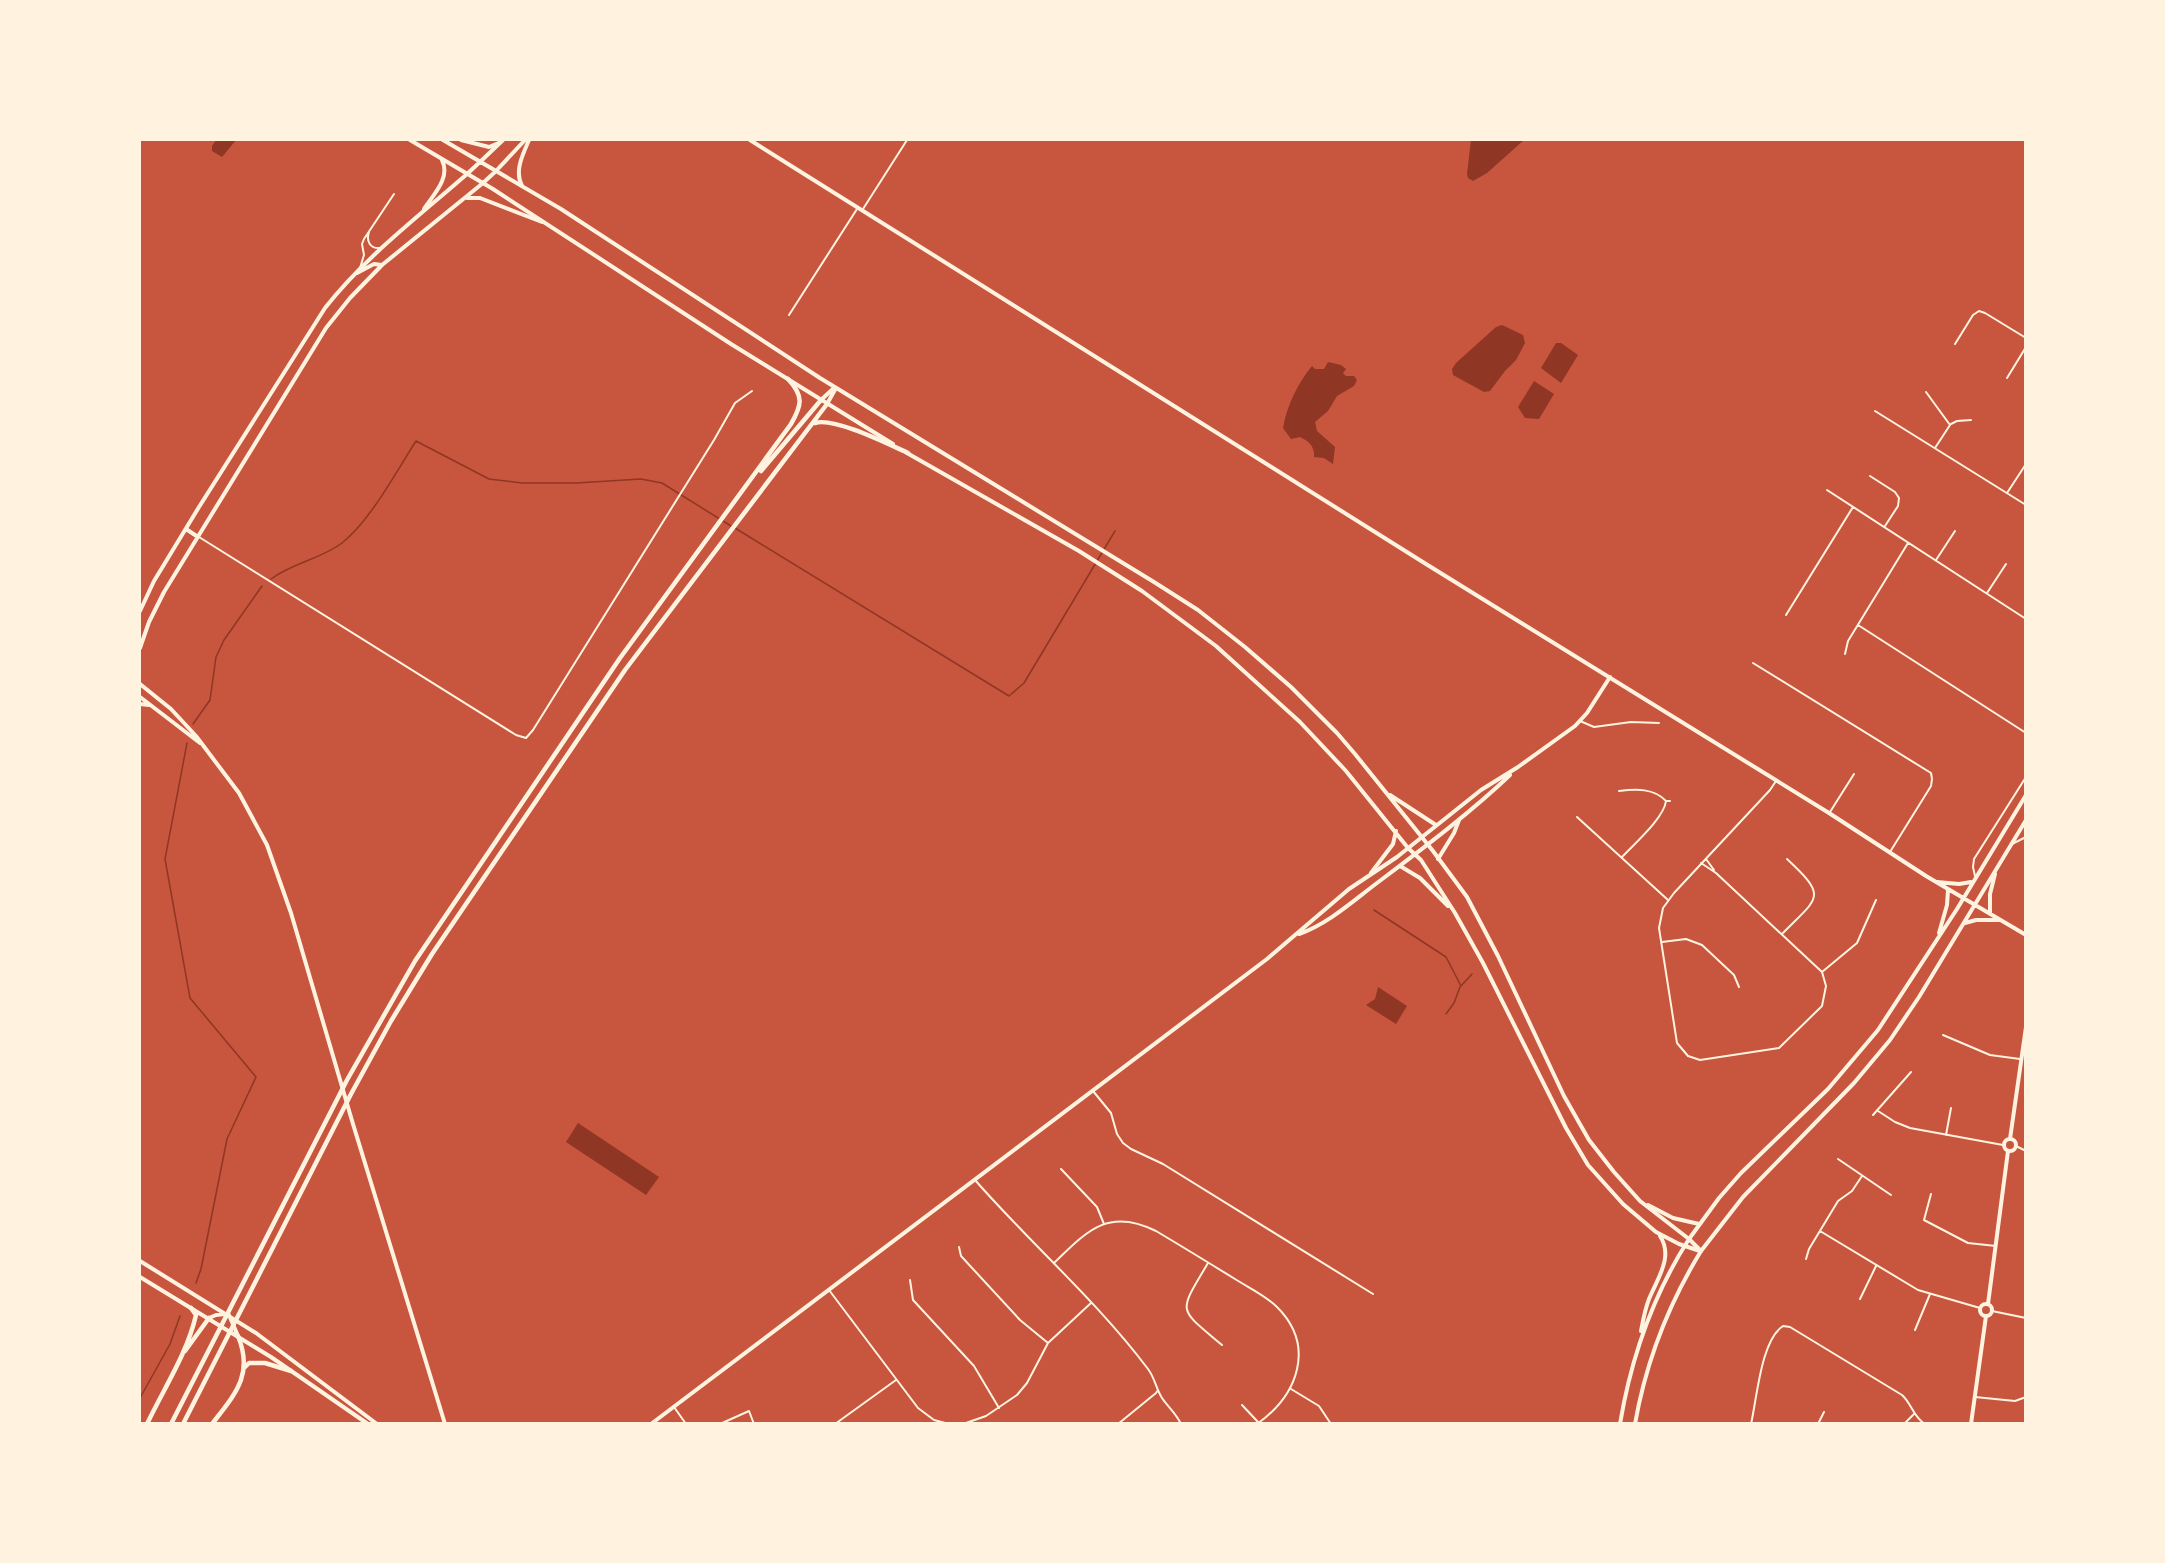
<svg xmlns="http://www.w3.org/2000/svg" width="2165" height="1563" font-family="Quicksand,sans-serif">
<style>
.water{fill:#8f3625}
.lines{fill:none;stroke-linecap:round;stroke-linejoin:round}
.stream{stroke:#8f3625;stroke-width:1.5}
.minor{stroke:#fff3e0;stroke-width:2}
.secondary{stroke:#fff3e0;stroke-width:4}
.primary{stroke:#fff3e0;stroke-width:4}
.trunk{stroke:#fff3e0;stroke-width:4}
.motorway{stroke:#fff3e0;stroke-width:4.5}
</style>
<rect width="100%" height="100%" fill="#c8553d"/>
<path class="water" d="M 216,140 L 236,140 L 222,157 L 212,151 L 212,146 Z
M 1471,140 L 1524,140 L 1487,173 L 1473,181 L 1468,178 L 1467,174 Z
M 1502,325 L 1523,335 L 1525,343 L 1516,360 L 1505,371 L 1490,391 L 1484,392 L 1453,375 L 1452,369 L 1456,363 L 1496,327 Z
M 1556,343 L 1561,343 L 1578,355 L 1561,383 L 1541,368 Z
M 1328,362 L 1341,365 L 1346,369 L 1343,373 L 1346,376 L 1354,376 L 1357,380 L 1354,386 L 1337,396 L 1328,411 L 1315,422 L 1317,431 L 1335,447 L 1333,464 L 1324,458 L 1314,457 C 1315,447 1309,441 1300,437 L 1291,439 L 1283,428 C 1287,405 1298,383 1312,366 L 1315,369 L 1324,369 Z
M 1534,381 L 1554,394 L 1539,419 L 1525,418 L 1518,407 Z
M 1378,987 L 1407,1006 L 1396,1024 L 1366,1005 L 1375,999 Z
M 578,1123 L 659,1177 L 646,1195 L 566,1142 Z"/>
<g class="lines">
<path class="stream" d="M 735,528 L 1009,696 L 1024,683 L 1115,531
M 271,579 C 292,563 321,559 342,543 C 370,521 396,472 416,441 L 489,479 L 522,483 L 576,483 L 641,479 L 662,483 L 731,526
M 193,724 L 210,700 L 216,657 L 224,640 L 262,586
M 187,743 L 165,859 L 190,998 L 256,1077 L 227,1139 L 201,1269 L 196,1283
M 1374,910 L 1446,957 L 1461,986 L 1472,974
M 1446,1014 L 1454,1003 L 1460,987
M 140,1398 L 170,1344 L 180,1316"/>
<path class="minor" d="M 863,209 L 907,140
M 369,232 C 366,241 370,249 380,248
M 360,268 L 364,255 L 362,244 L 364,239 L 394,194
M 789,315 L 857,209
M 1955,344 L 1973,315 L 1979,311 L 1985,313 L 2026,338
M 2007,378 L 2026,347
M 1926,392 L 1950,425 L 1935,448
M 1875,411 L 2026,505
M 1951,424 L 1957,421 L 1971,420
M 1870,476 L 1895,492 L 1899,498 L 1898,506 L 1885,526
M 1827,490 L 2026,619
M 2007,493 L 2026,464
M 199,537 L 516,735 L 526,738 L 533,730 L 714,440 L 735,403 L 752,391
M 1936,560 L 1955,531
M 1987,593 L 2006,564
M 1786,615 L 1853,507
M 1858,625 L 2026,733
M 1845,654 L 1848,641 L 1908,543
M 1753,663 L 1931,773 L 1932,779 L 1931,786 L 1890,852
M 1580,721 L 1594,727 L 1631,722 L 1659,723
M 1619,791 C 1636,789 1654,788 1666,801 L 1670,801
M 1830,812 L 1854,774
M 1577,817 L 1668,900
M 2012,844 L 2026,837
M 1622,857 C 1634,844 1664,818 1666,801
M 1706,859 L 1714,870
M 1701,863 L 1716,873 L 1822,972 L 1826,986 L 1822,1006 L 1779,1048 L 1700,1060 L 1688,1056 L 1677,1043 L 1659,928 L 1663,908 L 1674,893 L 1770,790 L 1776,781
M 1975,876 L 1973,867 L 1974,859 L 2026,777
M 1782,934 C 1818,897 1829,898 1787,859
M 1662,942 L 1686,939 L 1702,945 L 1734,975 L 1739,987
M 1822,972 L 1857,943 L 1876,900
M 1943,1035 L 1990,1055 L 2020,1059
M 1093,1091 L 1111,1113 L 1117,1134 L 1123,1143 L 1131,1149 L 1163,1164 L 1373,1294
M 1878,1111 L 1895,1122 L 1910,1128 L 2003,1145
M 1873,1115 L 1911,1072
M 1946,1135 L 1951,1108
M 2016,1146 L 2026,1151
M 1838,1159 L 1891,1195
M 1061,1169 L 1097,1207 L 1104,1224
M 975,1180 C 1031,1244 1097,1301 1148,1369 C 1155,1378 1156,1389 1162,1398 C 1168,1407 1176,1413 1181,1424
M 1931,1194 L 1924,1220 L 1968,1243 L 1996,1246
M 1820,1231 L 1918,1290 L 1980,1308
M 959,1247 L 961,1256 L 1020,1320 L 1048,1343
M 1806,1259 L 1809,1249 L 1838,1201 L 1852,1191 L 1862,1176
M 1054,1263 C 1087,1231 1108,1207 1156,1231 C 1183,1247 1209,1263 1235,1279 C 1249,1288 1265,1295 1277,1307 C 1316,1346 1298,1395 1257,1424
M 1208,1263 C 1178,1314 1177,1307 1222,1345
M 910,1280 L 913,1300 L 974,1366 L 999,1408
M 829,1290 L 918,1408 L 934,1420 L 949,1424
M 1860,1299 L 1876,1266
M 1992,1311 L 2026,1318
M 1915,1330 L 1930,1294
M 1291,1389 L 1319,1406 L 1331,1424
M 1975,1397 L 2015,1401 L 2026,1397
M 1242,1405 L 1258,1422
M 674,1407 L 686,1424
M 720,1424 L 749,1411 L 754,1424
M 835,1424 L 896,1380
M 963,1424 L 986,1416 L 1017,1395 L 1027,1383 L 1048,1343 L 1091,1303
M 1118,1424 L 1156,1393 L 1158,1390
M 1751,1424 C 1757,1398 1761,1340 1783,1326 L 1790,1327 L 1902,1395 C 1912,1404 1913,1417 1925,1424
M 1818,1424 L 1824,1412
M 1904,1424 L 1914,1414"/>
<path class="secondary" d="M 1518,767 L 1575,726 L 1587,713 L 1610,677
M 1299,934 C 1328,924 1353,901 1377,883 C 1422,849 1469,814 1510,775
M2004 1145a6 6 0 1 1 12 0a6 6 0 1 1-12 0Z
M 2010,1139 L 2026,1027
M 1988,1304 L 2008,1151
M1980 1310a6 6 0 1 1 12 0a6 6 0 1 1-12 0Z
M 651,1424 L 1267,959 L 1349,889 L 1397,857 L 1481,790 L 1518,767
M 1971,1424 L 1986,1316"/>
<path class="primary" d="M 461,140 L 489,147 L 501,142
M 750,140 L 1426,564 L 1829,813 L 1926,876 L 2026,935
M 481,161 L 503,140
M 496,171 L 525,140
M 522,186 C 514,171 523,154 529,140
M 467,198 L 480,198 L 542,222
M 424,209 C 433,195 451,178 442,160
M 357,273 L 374,264 L 382,265
M 186,529 L 198,537
M 140,611 L 154,581 L 199,507 L 325,308 C 366,256 418,217 467,174
M 140,648 L 149,622 L 164,592 L 326,328 L 350,298 L 382,265 L 483,183
M 140,684 L 171,709 L 196,736 L 239,793 L 267,845 L 291,913 L 353,1124 L 445,1424
M 140,697 L 200,743
M 140,704 L 149,705
M 1937,882 L 1959,884 L 1971,882
M 1990,914 L 1990,894 L 1995,874
M 1965,923 L 1976,920 L 1999,920
M 1939,933 L 1947,905 L 1948,890
M 1648,1205 L 1673,1218 L 1699,1224
M 1689,1239 L 1719,1198 L 1741,1173 L 1828,1089 L 1878,1030 L 1957,909 L 2026,795
M 1701,1251 L 1743,1197 L 1854,1083 L 1890,1040 L 1919,997 L 2026,820
M 140,1261 L 256,1333 L 377,1424
M 140,1277 L 271,1357 L 368,1424
M 229,1315 L 238,1336
M 209,1318 L 216,1315 L 225,1314"/>
<path class="trunk" d="M 410,140 L 493,189 L 731,344 L 893,444
M 443,140 L 561,209 L 820,378 L 1154,582 L 1198,610 L 1245,647 L 1291,687 L 1337,733 L 1355,754 L 1433,851 L 1467,897 L 1498,956 L 1564,1096 L 1589,1140 L 1614,1172 L 1640,1201 L 1689,1239 L 1701,1251 C 1668,1305 1646,1361 1635,1424
M 467,174 L 481,161
M 483,183 L 496,171
M 821,400 L 835,387
M 827,404 L 836,388
M 907,453 L 1079,551 L 1142,591 L 1216,646 L 1300,722 L 1346,771 L 1408,848 L 1421,860 L 1455,913 L 1483,963 L 1566,1128 L 1588,1165 L 1623,1204 L 1656,1232 L 1679,1244 L 1700,1251
M 1390,795 L 1436,825
M 1438,859 L 1454,833 L 1459,820
M 1400,866 L 1420,878 L 1448,906
M 1371,873 L 1393,844 L 1396,831
M 1641,1331 C 1643,1320 1645,1309 1649,1299 C 1657,1279 1674,1257 1660,1236
M 1620,1424 C 1631,1358 1653,1295 1689,1239"/>
<path class="motorway" d="M 815,423 C 834,417 888,444 908,453
M 761,471 L 821,400
M 185,1351 L 209,1318
M 244,1368 L 249,1363 L 265,1363 L 291,1371
M 147,1424 C 164,1388 187,1354 196,1315 L 191,1308
M 171,1424 L 347,1080 L 415,961 L 620,658 L 791,424 C 802,405 804,396 788,379
M 183,1424 L 351,1094 L 391,1021 L 432,954 L 625,670 L 827,404
M 212,1424 C 235,1394 254,1375 238,1336"/>
</g>
<rect width="2165" height="1563" fill="none" stroke="#fff3e0" stroke-width="282"/>
</svg>
